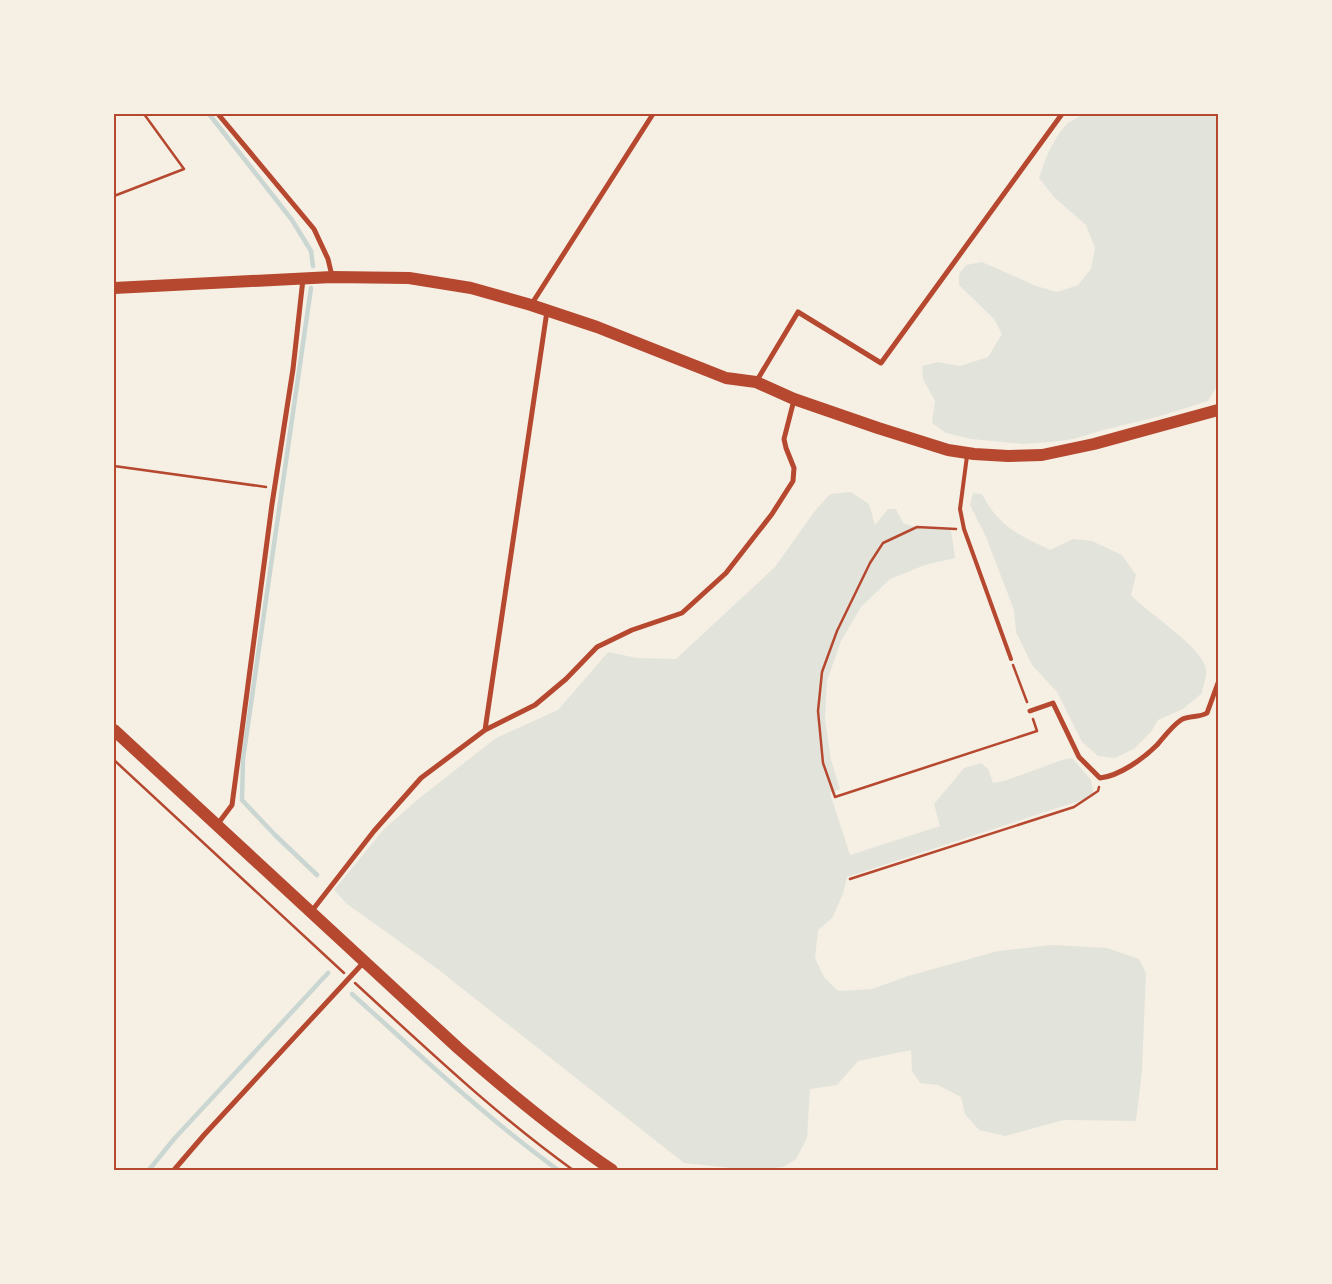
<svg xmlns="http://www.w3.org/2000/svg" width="1332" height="1284" font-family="Jost,sans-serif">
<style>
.green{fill:#e2e4dc}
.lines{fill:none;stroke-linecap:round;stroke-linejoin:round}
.stream{stroke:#c9d6d2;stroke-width:4.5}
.path{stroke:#b5482f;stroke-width:2.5}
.service{stroke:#b5482f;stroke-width:4}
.minor{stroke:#b5482f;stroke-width:5}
.primary{stroke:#b5482f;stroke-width:12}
.neatline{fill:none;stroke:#b5482f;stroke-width:2}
</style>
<rect width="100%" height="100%" fill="#f6efe4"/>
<path class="green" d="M 1083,114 L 1218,114 L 1218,384 L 1208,401 L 1157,417 L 1103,430 L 1074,439 L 1050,442 L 1023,444 L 971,439 L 946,433 L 932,423 L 935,401 L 923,379 L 922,366 L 938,362 L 960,366 L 988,357 L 1002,334 L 994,319 L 959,285 L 959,274 L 966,265 L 982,262 L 1036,286 L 1057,292 L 1078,285 L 1091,269 L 1095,248 L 1086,225 L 1054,197 L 1039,178 C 1045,159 1053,139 1066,125 C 1071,120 1078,118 1083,114 Z
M 851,492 L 869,504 L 875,525 L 888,509 L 896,509 L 903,523 L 917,528 L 951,530 L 955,558 L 925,565 L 890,579 L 861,607 L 841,641 L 827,681 L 825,719 L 831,760 L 840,789 L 830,793 L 850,855 L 940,826 L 934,804 L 964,768 L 981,763 L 988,769 L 993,783 L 1004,781 L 1062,760 L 1072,758 L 1091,780 L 1094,796 L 847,877 L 843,894 L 832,918 L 818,930 L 815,958 L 824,977 L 838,991 L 872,989 L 908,976 L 998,951 L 1053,945 L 1107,948 L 1139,959 L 1146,973 L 1142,1071 L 1136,1121 L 1064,1120 L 1005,1136 L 979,1130 L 965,1114 L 961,1097 L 938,1085 L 920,1083 L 912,1071 L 911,1050 L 858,1061 L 837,1085 L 810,1089 L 807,1138 L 796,1159 L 783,1167 L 751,1170 L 684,1163 L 435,967 L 347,904 L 334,890 L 384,829 L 422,796 L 496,738 L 558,710 L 608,652 L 637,658 L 676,659 L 775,567 L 814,512 L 830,494 Z
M 973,493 L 982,494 C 998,526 1020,536 1050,550 L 1073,539 L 1092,541 L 1122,555 L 1136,575 L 1131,595 C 1147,613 1202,646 1206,669 C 1207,676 1203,686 1202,693 L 1183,709 L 1158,720 L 1151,732 L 1134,749 L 1115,758 L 1098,756 L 1082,742 L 1057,692 L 1032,665 L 1016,632 L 1014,610 L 986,537 L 970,505 Z"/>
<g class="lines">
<path class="stream" d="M 209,114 L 292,220 L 311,251 L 313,266
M 311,288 L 243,759 L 242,800 L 275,835 L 317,875
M 352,994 C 419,1054 485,1117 558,1170
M 149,1170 L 174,1139 L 328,973"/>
<path class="path" d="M 114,196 L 184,169 L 144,114
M 114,466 L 266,487
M 956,529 L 917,527 L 883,543 L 870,563 L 837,631 L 822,672 L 818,711 L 823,763 L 835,797 L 1037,731 L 1033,719
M 1013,665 L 1027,702
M 114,760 L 344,973
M 850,879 L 1074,807 L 1098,791 L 1099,787
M 355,983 C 426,1048 495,1114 573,1170"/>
<path class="service" d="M 967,456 L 960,509 L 964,529 L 1011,659"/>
<path class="minor" d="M 218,114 L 314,229 L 328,259 L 332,276
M 531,305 L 653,114
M 756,382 L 798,312 L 881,363 L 1062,114
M 1030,711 L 1053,703 L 1079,757 L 1100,778 C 1119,776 1143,759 1157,745 C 1164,737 1172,726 1181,720 C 1189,715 1199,718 1207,713 L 1218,683
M 485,730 L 547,311
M 217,825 L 232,805 L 272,504 L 293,369 L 303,279
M 311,912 L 374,831 L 421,778 L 485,730 L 535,705 L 566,679 L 597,647 L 632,630 L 682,613 L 726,573 L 772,514 L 793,481 L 794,468 L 786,448 L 784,439 L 794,400
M 174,1170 L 204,1135 L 364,962"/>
<path class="primary" d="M 114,288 L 332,277 L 409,278 L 471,288 L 531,305 L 597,327 L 726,378 L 756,382 L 794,399 L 878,428 L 948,450 L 974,454 L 1008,456 L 1042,455 L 1094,444 L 1218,410
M 114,730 L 458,1048 C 507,1091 558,1133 612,1170"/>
</g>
<rect width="1332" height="1284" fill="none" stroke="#f6efe4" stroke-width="230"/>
<rect x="115" y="115" width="1102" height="1054" class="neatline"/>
</svg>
